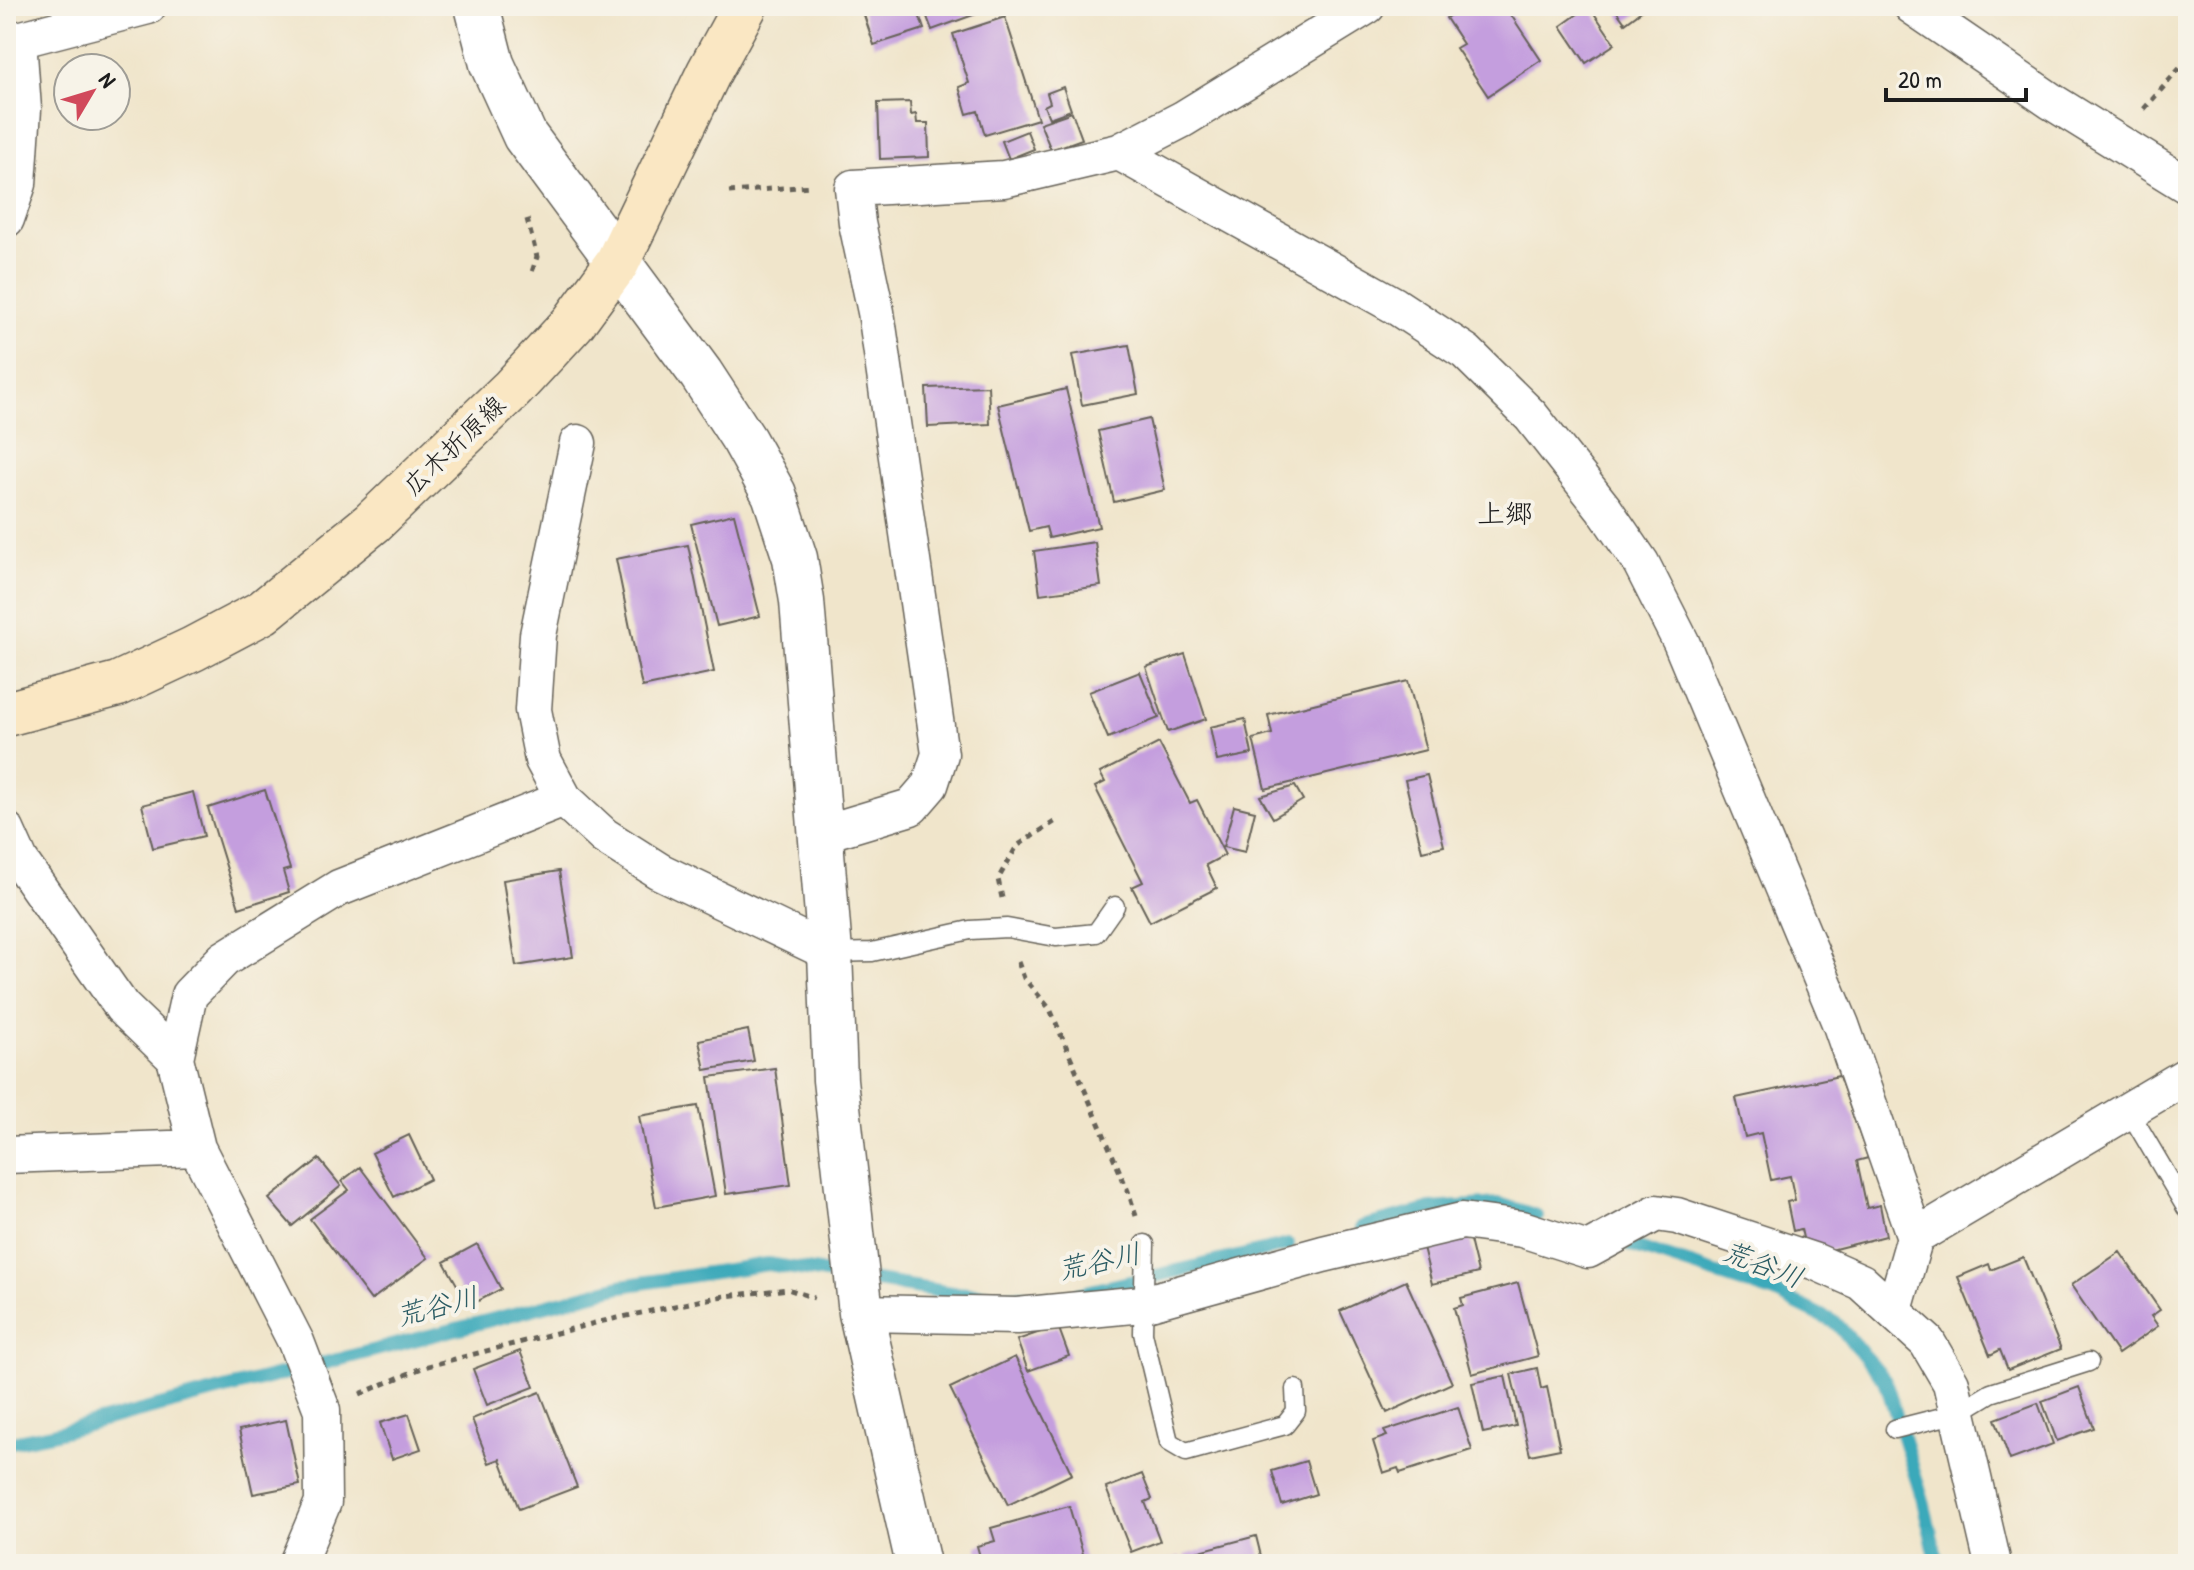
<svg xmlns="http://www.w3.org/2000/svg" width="2194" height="1570" font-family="'Patrick Hand','Klee One',sans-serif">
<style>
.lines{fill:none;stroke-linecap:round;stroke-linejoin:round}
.stream{stroke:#3ba9ba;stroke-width:14}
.building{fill:#c49ede}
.service-casing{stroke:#666259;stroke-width:21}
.minor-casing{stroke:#666259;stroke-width:39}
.tertiary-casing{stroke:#666259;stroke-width:47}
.secondary-casing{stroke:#666259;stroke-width:47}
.path{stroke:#666259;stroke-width:5;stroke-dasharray:6 6;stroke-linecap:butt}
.service{stroke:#fff;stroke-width:18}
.minor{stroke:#fff;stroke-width:36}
.tertiary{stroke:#fff;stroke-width:44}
.secondary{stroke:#fae7c3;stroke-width:44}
.labels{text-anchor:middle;stroke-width:8;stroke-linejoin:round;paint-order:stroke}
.street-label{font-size:26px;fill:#1c1c1c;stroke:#f7f3e8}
.neighbourhood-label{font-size:28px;fill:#1c1c1c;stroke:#f7f3e8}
.water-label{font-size:28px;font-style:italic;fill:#2a5b63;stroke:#f7f3e8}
</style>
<rect width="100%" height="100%" fill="#f7f3e8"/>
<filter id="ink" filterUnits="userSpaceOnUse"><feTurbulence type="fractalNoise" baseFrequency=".0125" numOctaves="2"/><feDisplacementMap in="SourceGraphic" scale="16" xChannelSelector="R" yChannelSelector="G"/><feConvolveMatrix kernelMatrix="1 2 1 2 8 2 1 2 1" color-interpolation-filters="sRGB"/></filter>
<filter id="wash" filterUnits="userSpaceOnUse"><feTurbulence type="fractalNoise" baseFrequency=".006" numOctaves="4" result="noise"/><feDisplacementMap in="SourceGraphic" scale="32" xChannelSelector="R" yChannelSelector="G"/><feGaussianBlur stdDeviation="1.8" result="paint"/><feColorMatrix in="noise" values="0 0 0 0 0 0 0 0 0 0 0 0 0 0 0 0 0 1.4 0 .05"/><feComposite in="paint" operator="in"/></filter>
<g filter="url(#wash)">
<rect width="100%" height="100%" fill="#f0e5cb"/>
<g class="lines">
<path class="stream" d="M 1362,1227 L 1431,1209 L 1499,1204 L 1537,1216
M 1614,1240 L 1773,1292 L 1836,1323 L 1885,1380 L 1922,1497 L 1938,1564
M 1078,1294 L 1288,1245
M 6,1443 L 52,1434 L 621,1286 L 768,1264 L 952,1293 L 1046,1298"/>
</g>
<g id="blocks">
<path class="building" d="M 861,6 L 916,6 L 924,29 L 874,45 Z
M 923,6 L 998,6 L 932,30 Z
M 1464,6 L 1505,6 L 1541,60 L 1488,96 L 1456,48 L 1463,44 L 1446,18 Z
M 1589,6 L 1615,44 L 1586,63 L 1561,26 Z
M 1613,6 L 1648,6 L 1625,23 Z
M 1005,17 L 1038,119 L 985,135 L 978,111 L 967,114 L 959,87 L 969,83 L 953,34 Z
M 1063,87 L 1071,110 L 1049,118 L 1044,106 L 1050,103 L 1047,93 Z
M 910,102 L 911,115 L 916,114 L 917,123 L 928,123 L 929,157 L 880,159 L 878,103 Z
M 1072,112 L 1082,139 L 1051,150 L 1040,123 Z
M 1027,131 L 1034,149 L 1009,159 L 1002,141 Z
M 1129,345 L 1138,394 L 1082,405 L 1072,355 Z
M 988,386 L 990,424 L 928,427 L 926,388 Z
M 1066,389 L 1099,527 L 1049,538 L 1046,527 L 1029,531 L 998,405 Z
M 1149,419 L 1165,490 L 1114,502 L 1098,431 Z
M 734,514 L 760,616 L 717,626 L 691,524 Z
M 1095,542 L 1101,586 L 1040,594 L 1034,551 Z
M 688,545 L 714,672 L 642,687 L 616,559 Z
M 1185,654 L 1206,719 L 1168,732 L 1146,667 Z
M 1140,672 L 1159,718 L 1108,738 L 1089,692 Z
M 1408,681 L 1426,750 L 1265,789 L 1253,739 L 1272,734 L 1268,715 Z
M 1245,719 L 1252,754 L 1217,761 L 1210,727 Z
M 1159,743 L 1190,803 L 1197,800 L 1225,855 L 1206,865 L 1217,888 L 1150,922 L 1132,887 L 1143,882 L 1095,787 L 1105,782 L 1100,773 Z
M 1427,775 L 1444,846 L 1422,851 L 1405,780 Z
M 1295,786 L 1303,800 L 1273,818 L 1260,796 Z
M 265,790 L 290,869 L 283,871 L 289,892 L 239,908 L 208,808 Z
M 193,792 L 204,836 L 153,848 L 142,805 Z
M 1234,806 L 1255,811 L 1245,852 L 1223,847 Z
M 559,871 L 573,957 L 516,966 L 503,880 Z
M 748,1030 L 754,1061 L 705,1070 L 699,1040 Z
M 775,1068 L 791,1185 L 726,1194 L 709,1077 Z
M 1839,1076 L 1868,1158 L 1857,1161 L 1867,1208 L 1880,1205 L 1886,1236 L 1807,1256 L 1801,1229 L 1793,1231 L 1787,1202 L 1795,1200 L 1790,1176 L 1771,1180 L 1761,1133 L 1745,1137 L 1736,1098 Z
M 698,1106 L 715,1196 L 656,1207 L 639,1116 Z
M 409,1135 L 430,1179 L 394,1197 L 372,1153 Z
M 319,1159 L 341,1186 L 292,1226 L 269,1199 Z
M 360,1167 L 428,1258 L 371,1300 L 310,1219 L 349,1190 L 342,1181 Z
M 1468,1232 L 1478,1273 L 1432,1284 L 1422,1243 Z
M 477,1244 L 501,1289 L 469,1306 L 444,1262 Z
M 2120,1252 L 2160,1310 L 2151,1316 L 2158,1326 L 2118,1354 L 2071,1285 Z
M 2023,1257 L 2061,1349 L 2008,1370 L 2000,1350 L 1990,1355 L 1958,1277 L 1989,1264 L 1991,1270 Z
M 1406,1281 L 1452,1383 L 1387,1413 L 1340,1311 Z
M 1518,1283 L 1538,1356 L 1472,1374 L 1454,1308 L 1463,1305 L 1461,1298 Z
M 1058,1326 L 1069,1356 L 1028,1371 L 1017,1340 Z
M 520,1351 L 534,1387 L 487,1405 L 473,1369 Z
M 1015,1357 L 1072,1474 L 1008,1505 L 950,1388 Z
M 1537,1368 L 1541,1389 L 1547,1387 L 1560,1449 L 1530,1455 L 1511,1374 Z
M 1505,1376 L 1516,1426 L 1483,1433 L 1472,1383 Z
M 2079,1387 L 2094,1428 L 2057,1441 L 2042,1401 Z
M 540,1392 L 577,1487 L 519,1509 L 500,1459 L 489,1463 L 472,1419 Z
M 2038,1403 L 2053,1444 L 2010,1460 L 1995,1419 Z
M 1458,1407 L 1472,1450 L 1400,1473 L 1398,1468 L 1383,1473 L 1373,1441 L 1387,1436 L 1384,1431 Z
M 409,1414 L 421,1449 L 392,1459 L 380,1423 Z
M 286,1420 L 300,1485 L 253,1494 L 239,1430 Z
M 1306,1461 L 1316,1494 L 1282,1505 L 1272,1471 Z
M 1142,1474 L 1152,1499 L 1145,1502 L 1160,1541 L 1131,1552 L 1106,1488 Z
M 1069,1506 L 1086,1564 L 982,1564 L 977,1546 L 995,1541 L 991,1528 Z
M 1256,1536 L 1263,1564 L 1187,1564 L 1185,1555 Z
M 1180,1556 L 1182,1564 L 1155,1564 L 1155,1563 Z"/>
</g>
</g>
<g filter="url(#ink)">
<use href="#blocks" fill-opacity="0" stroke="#666259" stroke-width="2"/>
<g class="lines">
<g class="service-casing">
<path id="service" d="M 830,953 L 872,952 L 970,930 L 1007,928 L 1056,937 L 1096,933 L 1115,906
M 2129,1111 L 2188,1211
M 1145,1244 L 1143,1333 L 1169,1442 L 1186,1452 L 1285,1425 L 1296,1411 L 1295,1389
M 1895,1429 L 1958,1413 L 1991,1393 L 2089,1362"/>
</g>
<g class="minor-casing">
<path id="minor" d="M 1912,6 L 2051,101 L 2188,186
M 1119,152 L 1394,305 L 1466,352 L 1531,416 L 1604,509 L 1641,563 L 1681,642 L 1841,1025 L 1915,1237 L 1894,1310
M 6,219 L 18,184 L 23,109 L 18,40 L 148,6
M 578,443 L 538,635 L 533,710 L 543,760 L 564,799 L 604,836 L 659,871 L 830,953
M 6,830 L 20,861 L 122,1007 L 175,1058
M 818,835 L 911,807 L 930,785 L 940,754 L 876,312 L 857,223 L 853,188 L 1004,179 L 1119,152 L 1183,119 L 1367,6
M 197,1148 L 296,1342 L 322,1410 L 323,1502 L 297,1564
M 6,1155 L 197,1148 L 175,1058 L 189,995 L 224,959 L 339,888 L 564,799
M 1915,1237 L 2188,1075
M 861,1313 L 1017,1316 L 1143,1304 L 1323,1254 L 1462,1221 L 1522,1229 L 1588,1250 L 1656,1213 L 1677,1216 L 1816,1262 L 1861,1282 L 1927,1342 L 1951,1383 L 1993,1564"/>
</g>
<g class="tertiary-casing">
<path id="tertiary" d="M 477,6 L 492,64 L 525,136 L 701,374 L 744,440 L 774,494 L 795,558 L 802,601 L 830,953 L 835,1080 L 861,1313 L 918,1564"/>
</g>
<g class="secondary-casing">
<path id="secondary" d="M 6,714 L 118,684 L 193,649 L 263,612 L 372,523 L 512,389 L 573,323 L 617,263 L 709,72 L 745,6"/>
</g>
<path class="path" d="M 2144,109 L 2188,59
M 729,192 L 812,186
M 527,219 L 537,257 L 532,272
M 1002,898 L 998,879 L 1017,846 L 1059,819
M 1018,962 L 1024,978 L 1050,1009 L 1128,1191 L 1136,1216
M 360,1394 L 424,1367 L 599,1322 L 717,1297 L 788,1289 L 814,1298"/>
<use href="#service" class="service"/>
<use href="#minor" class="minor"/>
<use href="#tertiary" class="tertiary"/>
<use href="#secondary" class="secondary"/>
</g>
</g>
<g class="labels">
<g class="street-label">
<text transform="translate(454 445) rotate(-44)" y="9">広木折原線</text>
</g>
<g class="neighbourhood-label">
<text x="1505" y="523">上郷</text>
</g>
<g class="water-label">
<text transform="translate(1099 1261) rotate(-12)" y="10">荒谷川</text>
<text transform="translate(1763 1264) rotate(21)" y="10">荒谷川</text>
<text transform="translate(437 1306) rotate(-14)" y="10">荒谷川</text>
</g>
</g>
<rect width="2194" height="1570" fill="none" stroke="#f7f3e8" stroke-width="32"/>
<g transform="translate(92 92) rotate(52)"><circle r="38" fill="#f7f3e8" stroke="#9f9d96" stroke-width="2"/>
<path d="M0-6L14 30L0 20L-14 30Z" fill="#d1495b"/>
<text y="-12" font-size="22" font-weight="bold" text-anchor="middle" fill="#1c1c1c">N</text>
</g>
<path d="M1886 88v12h140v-12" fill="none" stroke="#1c1c1c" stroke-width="4"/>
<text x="1898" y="88" font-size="24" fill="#1c1c1c" stroke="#f7f3e8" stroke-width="6" paint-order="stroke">20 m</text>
</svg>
